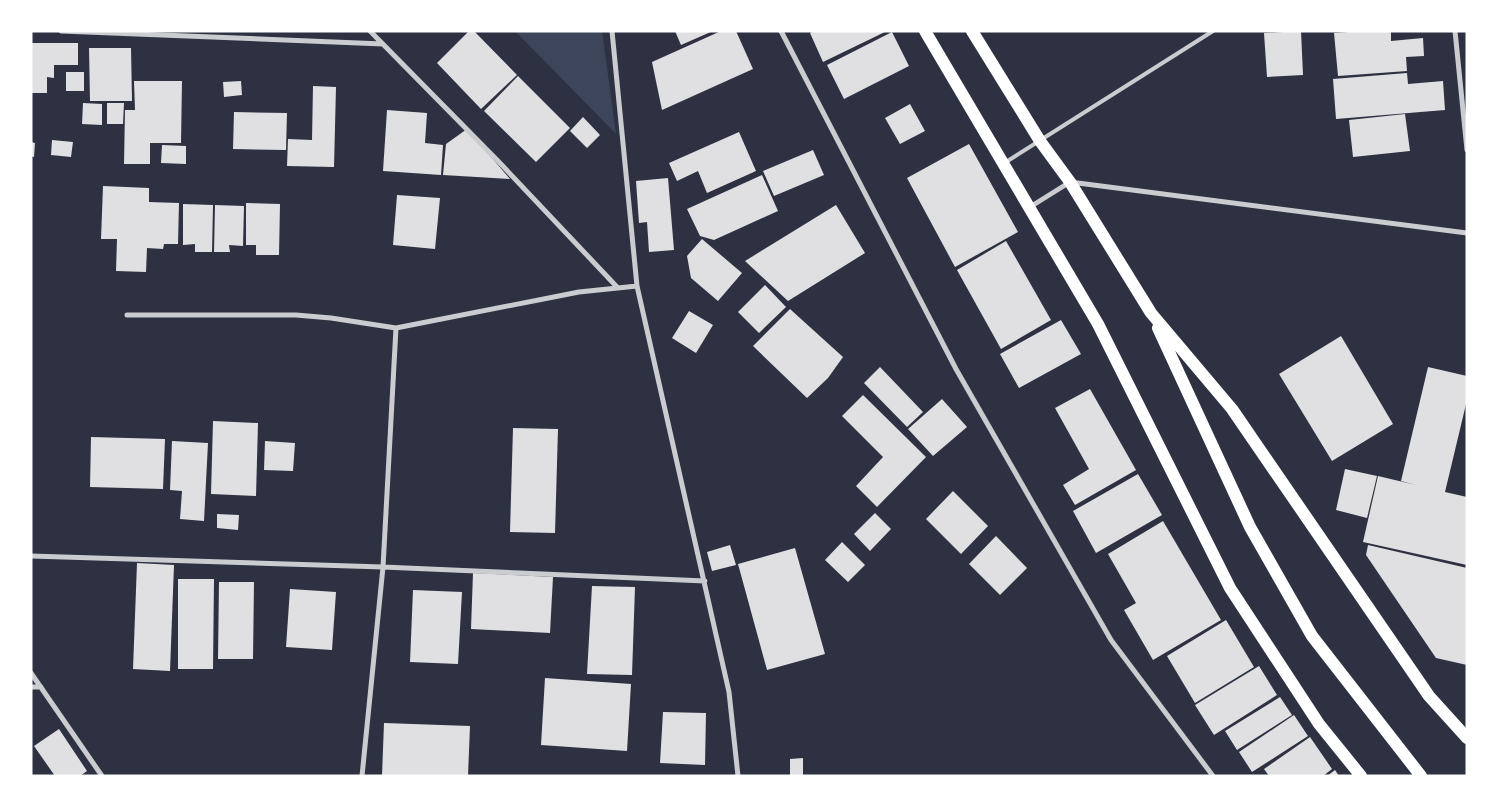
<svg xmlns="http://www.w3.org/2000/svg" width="1498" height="807" font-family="'Golos Text',sans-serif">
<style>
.green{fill:#3c4559}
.building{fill:#e0e0e3}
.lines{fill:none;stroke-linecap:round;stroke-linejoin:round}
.service{stroke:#caccd0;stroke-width:4}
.minor{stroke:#caccd0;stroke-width:5}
.primary{stroke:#fff;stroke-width:12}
</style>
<rect width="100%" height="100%" fill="#2d3142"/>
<path class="green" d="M 515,31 L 602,31 L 616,134 Z"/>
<path class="building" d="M 469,31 L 474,31 L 517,75 L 481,109 L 437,63 Z
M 675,31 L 713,31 L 681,45 Z
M 721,31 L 736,31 L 753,69 L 662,110 L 652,62 Z
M 813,31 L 887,31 L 823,62 L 810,33 Z
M 1301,31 L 1303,75 L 1267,77 L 1264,33 Z
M 1363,31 L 1391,31 L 1391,41 L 1423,38 L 1424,56 L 1406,57 L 1407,71 L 1338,76 L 1334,33 Z
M 892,32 L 909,66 L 844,99 L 827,65 Z
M 31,43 L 78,43 L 78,65 L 54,65 L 54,78 L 47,77 L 47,93 L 31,93 Z
M 89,48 L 131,48 L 132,101 L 90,101 Z
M 66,72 L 84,72 L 84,91 L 66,91 Z
M 1407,73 L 1408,84 L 1443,81 L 1445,110 L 1336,119 L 1333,79 Z
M 518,76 L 570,128 L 536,162 L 484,111 Z
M 134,81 L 182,81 L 181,143 L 150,143 L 150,164 L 124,164 L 125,110 L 135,110 Z
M 241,81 L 242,95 L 224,97 L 223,82 Z
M 313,86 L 336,87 L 334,167 L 287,166 L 288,139 L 312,140 Z
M 83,103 L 102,104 L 102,125 L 82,124 Z
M 107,103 L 124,103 L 123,124 L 107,124 Z
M 910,104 L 925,131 L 900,144 L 885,118 Z
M 387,110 L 427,113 L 425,143 L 443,145 L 441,175 L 383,171 Z
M 234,112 L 287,113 L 286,150 L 233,149 Z
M 1405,114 L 1410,151 L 1353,157 L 1349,120 Z
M 583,117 L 600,135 L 587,148 L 570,131 Z
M 467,129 L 510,179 L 443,175 L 446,144 Z
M 739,132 L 756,171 L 707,193 L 698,171 L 677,181 L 669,163 Z
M 52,140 L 73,142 L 71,157 L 51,155 Z
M 31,142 L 35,143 L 34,157 L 31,156 Z
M 969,144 L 1018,232 L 955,267 L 907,178 Z
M 162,145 L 186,146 L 186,164 L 161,163 Z
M 813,150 L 824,175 L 774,196 L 763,171 Z
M 762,175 L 778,211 L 714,240 L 700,236 L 687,209 Z
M 668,178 L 674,250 L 649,252 L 647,222 L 639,223 L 636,181 Z
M 103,186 L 149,188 L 149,202 L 179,203 L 178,244 L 164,244 L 163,249 L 147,248 L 146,272 L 116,271 L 117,239 L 101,239 Z
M 397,195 L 440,198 L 435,249 L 393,245 Z
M 246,203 L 280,204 L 279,255 L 256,255 L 256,245 L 246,245 Z
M 183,204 L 213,205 L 212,252 L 195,252 L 195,244 L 183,245 Z
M 215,205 L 244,206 L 243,246 L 229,245 L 230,252 L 214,252 Z
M 836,205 L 865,253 L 788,301 L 745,261 Z
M 702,239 L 742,273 L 718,301 L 691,278 L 687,256 Z
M 1006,241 L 1051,320 L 1001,349 L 957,270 Z
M 765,285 L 786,307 L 759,333 L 738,312 Z
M 790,309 L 843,357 L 828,378 L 807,398 L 753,346 Z
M 689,311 L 713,325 L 696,353 L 672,338 Z
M 1061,320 L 1081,354 L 1019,388 L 1000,354 Z
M 1341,336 L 1393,424 L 1332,461 L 1279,374 Z
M 880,367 L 923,412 L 907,427 L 864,383 Z
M 1428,367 L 1467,376 L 1467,400 L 1445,492 L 1467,497 L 1467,565 L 1363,542 L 1378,476 L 1416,485 L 1401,481 Z
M 1090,389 L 1136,470 L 1075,505 L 1063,485 L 1089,469 L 1055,408 Z
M 863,395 L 926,457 L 877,507 L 856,486 L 883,457 L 842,416 Z
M 942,399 L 967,427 L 933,456 L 908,429 Z
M 213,421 L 258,423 L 256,496 L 211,494 Z
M 513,428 L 558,429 L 555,533 L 510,532 Z
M 91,437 L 165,439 L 163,489 L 90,487 Z
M 172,441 L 208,443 L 204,521 L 180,519 L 182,491 L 170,490 Z
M 265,441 L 295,443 L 293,471 L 264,470 Z
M 1345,469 L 1377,476 L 1367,518 L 1336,510 Z
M 1138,474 L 1162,515 L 1096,553 L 1073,511 Z
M 953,491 L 988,526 L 961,554 L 926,519 Z
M 875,513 L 891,529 L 870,551 L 854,534 Z
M 217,514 L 239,515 L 238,530 L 217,528 Z
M 1163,521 L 1221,620 L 1153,660 L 1124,610 L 1136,603 L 1108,554 Z
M 996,536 L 1027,568 L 1000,595 L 969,564 Z
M 842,542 L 865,565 L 848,582 L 825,560 Z
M 730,545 L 736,565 L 712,571 L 707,552 Z
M 1368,545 L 1467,568 L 1467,665 L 1436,658 L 1366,555 Z
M 795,548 L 825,654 L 767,670 L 738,564 Z
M 137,563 L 174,565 L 170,671 L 133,669 Z
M 473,573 L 553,577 L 550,633 L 471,629 Z
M 178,579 L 214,579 L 213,669 L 178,669 Z
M 219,582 L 254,582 L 253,659 L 218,659 Z
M 592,586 L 635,587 L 632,675 L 587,674 Z
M 290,589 L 336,592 L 332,650 L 286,647 Z
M 413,590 L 462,592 L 458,664 L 410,662 Z
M 1226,620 L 1254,667 L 1195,703 L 1167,656 Z
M 1259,666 L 1277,695 L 1214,735 L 1195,705 Z
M 545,678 L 631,684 L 627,751 L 541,745 Z
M 1280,697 L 1292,715 L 1237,750 L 1225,731 Z
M 663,712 L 706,713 L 705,765 L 660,763 Z
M 1294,715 L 1308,736 L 1252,772 L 1239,752 Z
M 384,723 L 470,726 L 468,776 L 382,776 Z
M 59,729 L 87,771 L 80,776 L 55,776 L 34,746 Z
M 1310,737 L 1332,769 L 1323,776 L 1269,776 L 1264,769 Z
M 803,758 L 803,776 L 790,776 L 790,759 Z
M 1335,770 L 1339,776 L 1327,776 Z"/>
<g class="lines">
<path class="service" d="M 1006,162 L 1213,31"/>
<path class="minor" d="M 61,31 L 383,44
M 370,31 L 499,162 L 617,287
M 612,31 L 637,286 L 729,692 L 738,776
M 781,31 L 956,369 L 1111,640 L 1213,776
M 1455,31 L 1467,150
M 1030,207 L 1070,182 L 1467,233
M 127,315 L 296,315 L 331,318 L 396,328
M 31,556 L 383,567 L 705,581
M 31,673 L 102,776
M 31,687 L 41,687
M 362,776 L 383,567 L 396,328 L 579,292 L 637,286"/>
<path class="primary" d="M 925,31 L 1098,324 L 1230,588 L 1319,724 L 1361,776
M 972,31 L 1040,141 L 1070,182 L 1151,313 L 1232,409 L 1429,696 L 1467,738
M 1158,328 L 1250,527 L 1312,636 L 1421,776"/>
</g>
<rect width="1498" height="807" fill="none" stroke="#ffffff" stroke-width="65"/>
</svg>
